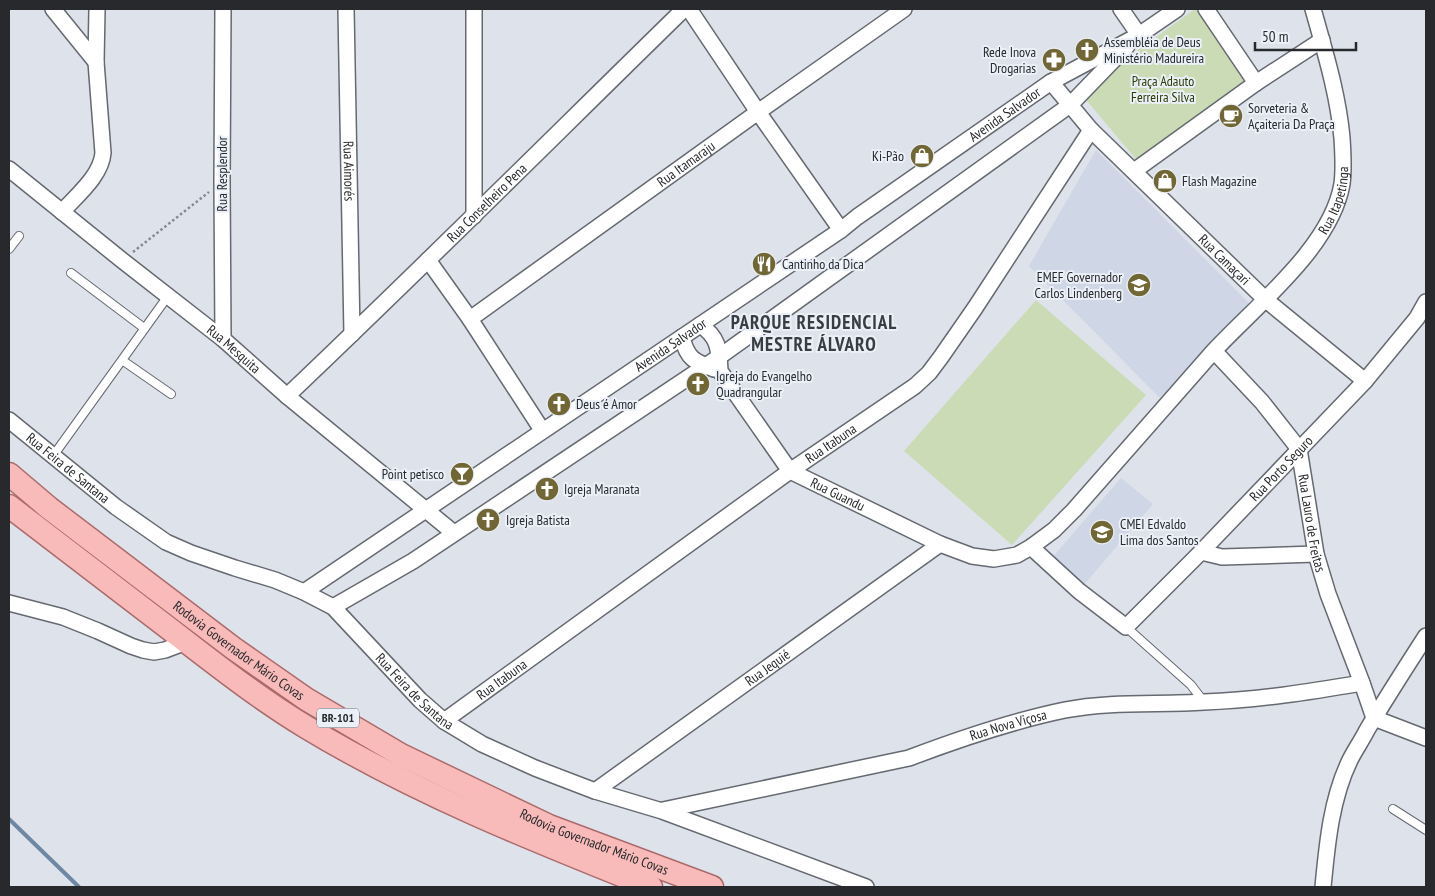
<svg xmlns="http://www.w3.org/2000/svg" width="1435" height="896" font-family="'PT Sans Narrow',sans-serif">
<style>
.built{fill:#cfd6e5}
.green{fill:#cadbb6}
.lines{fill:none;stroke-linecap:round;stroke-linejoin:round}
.stream{stroke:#6e88a4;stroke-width:4}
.service-casing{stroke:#656970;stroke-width:10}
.minor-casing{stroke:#656970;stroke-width:18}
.primary-casing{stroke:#ac6a6a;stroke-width:25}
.path{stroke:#86898f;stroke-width:2.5;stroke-dasharray:2.5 2.5;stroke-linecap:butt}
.service{stroke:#fff;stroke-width:8}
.minor{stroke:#fff;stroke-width:15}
.primary{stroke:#f8bbba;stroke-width:22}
.labels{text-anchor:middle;stroke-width:4;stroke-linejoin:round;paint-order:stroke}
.shield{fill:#ebf0f8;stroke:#626569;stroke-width:1}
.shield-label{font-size:12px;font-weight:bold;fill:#27292c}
.poi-label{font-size:14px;fill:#27292c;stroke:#ebf0f8;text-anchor:start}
.park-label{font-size:14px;fill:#293d04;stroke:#ebf0f8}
.street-label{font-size:14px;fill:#27292c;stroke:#ebf0f8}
.district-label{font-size:19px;font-weight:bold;letter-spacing:1px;fill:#393d43;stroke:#ebf0f8}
</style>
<rect width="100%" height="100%" fill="#dee3eb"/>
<path class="built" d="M 1096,150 L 1250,304 L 1160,398 L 1029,266 Z
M 1121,478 L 1153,504 L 1083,586 L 1051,559 Z"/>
<path class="green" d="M 1195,9 L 1198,9 L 1250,84 L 1140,164 L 1082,95 L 1092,83 Z
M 1036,300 L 1146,395 L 1012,545 L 904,451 Z"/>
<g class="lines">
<path class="stream" d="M 9,819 L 79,887"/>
<g class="service-casing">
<path id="service" d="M 9,249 L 19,236
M 71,273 L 144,328
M 122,360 L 171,394
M 53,456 L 168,296
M 1126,627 L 1191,685 L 1204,702
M 1393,809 L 1426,830"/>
</g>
<g class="minor-casing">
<g id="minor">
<path d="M 53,9 L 96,62"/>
<path d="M 223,9 L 222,181 L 223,339"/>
<path id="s1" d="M 346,9 L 352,334"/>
<path d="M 474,9 L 474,216"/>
<path d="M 689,9 L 758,112 L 841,230"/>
<path d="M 1121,9 L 1139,35"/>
<path d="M 1206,9 L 1256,83"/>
<path id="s2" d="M 1091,130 L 1266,300 L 1365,381"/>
<path id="s3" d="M 9,169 L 123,261 L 223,339 L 287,396 L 454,533"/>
<path d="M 1134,171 L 1256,83 L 1322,40"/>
<path d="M 62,212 C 77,195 101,176 103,153 L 96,62 L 97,9"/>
<path d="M 428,260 L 470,319 L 542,430"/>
<path id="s4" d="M 470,319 L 758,112 L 904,9"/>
<path id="s5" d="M 700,325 C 719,337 719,350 720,371 L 790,471 L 940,544 L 972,556 L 994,559 L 1017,555 L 1031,547 L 1054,530 L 1074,510 C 1120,458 1166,405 1212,353 C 1254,307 1331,248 1342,184 C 1344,169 1343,153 1342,138 C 1338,94 1325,52 1313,9"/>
<path d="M 682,337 C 687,359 695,362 714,369"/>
<path id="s6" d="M 1214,351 L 1262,402 L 1299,449 L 1316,554 L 1328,594 L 1362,683 L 1374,718"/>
<path id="s7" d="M 287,396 C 421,269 552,138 684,9"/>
<path id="s8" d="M 9,420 L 116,507 L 166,542 L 191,553 L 235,568 L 275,580 L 304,592 L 333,607 L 420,700 L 444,721 L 482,744 L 535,768 L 595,791 L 662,811 L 866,887"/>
<path id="s9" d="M 1031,547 L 1079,591 L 1126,627 L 1201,552 L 1365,381 L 1417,318 L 1426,302"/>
<path d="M 1201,552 L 1222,557 L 1316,554"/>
<path id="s10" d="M 304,592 L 841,230 L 857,217 L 1051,82 L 1139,35 L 1177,9"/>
<path d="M 9,603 L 63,617 L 98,631 L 131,646 L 143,650 L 154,652 L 165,650 L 186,642"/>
<path d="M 333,607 L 413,561 L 719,357 L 1070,105 L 1127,46"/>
<path d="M 1374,718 L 1426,738"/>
<path id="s11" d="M 444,721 L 790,471 L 915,386 L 929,373 L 941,357 L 975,308 L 1091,130 L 1051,82"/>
<path id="s12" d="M 595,791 L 940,544"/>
<path id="s13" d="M 663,810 L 909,758 C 959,739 1012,721 1065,710 C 1111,701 1158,705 1204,702 C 1258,700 1309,692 1362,683"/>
<path d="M 1323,887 C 1327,845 1331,799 1350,760 C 1355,750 1362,740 1367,730 C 1386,698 1406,667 1426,636"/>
</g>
</g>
<g class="primary-casing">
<g id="primary">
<path id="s14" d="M 9,474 L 49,508 L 233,648 L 306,699 L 401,755 L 549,826 L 712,887"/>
<path d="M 9,506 C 63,547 117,589 171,630 C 214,663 258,698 306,727 C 415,793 533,840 651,887"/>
</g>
</g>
<path class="path" d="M 133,252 L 209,192"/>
<use href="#service" class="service"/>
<use href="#minor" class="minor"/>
<use href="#primary" class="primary"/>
</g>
<defs>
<g id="church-disc" transform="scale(1.25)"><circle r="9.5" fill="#716734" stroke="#ebf0f8"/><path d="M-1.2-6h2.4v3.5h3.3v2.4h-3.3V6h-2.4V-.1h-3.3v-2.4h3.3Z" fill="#fff"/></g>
<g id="pharmacy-disc" transform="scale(1.25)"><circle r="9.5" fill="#716734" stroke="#ebf0f8"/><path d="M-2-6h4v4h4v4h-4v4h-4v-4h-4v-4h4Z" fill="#fff"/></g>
<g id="cafe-disc" transform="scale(1.25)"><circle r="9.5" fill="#716734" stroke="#ebf0f8"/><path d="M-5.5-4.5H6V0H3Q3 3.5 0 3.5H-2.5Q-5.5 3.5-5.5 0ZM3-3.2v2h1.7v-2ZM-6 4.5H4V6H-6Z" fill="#fff"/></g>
<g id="shop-disc" transform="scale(1.25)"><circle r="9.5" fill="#716734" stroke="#ebf0f8"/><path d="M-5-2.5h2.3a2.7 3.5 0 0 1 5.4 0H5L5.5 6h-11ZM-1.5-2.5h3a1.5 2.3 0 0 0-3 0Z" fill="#fff"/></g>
<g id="restaurant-disc" transform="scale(1.25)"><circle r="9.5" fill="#716734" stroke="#ebf0f8"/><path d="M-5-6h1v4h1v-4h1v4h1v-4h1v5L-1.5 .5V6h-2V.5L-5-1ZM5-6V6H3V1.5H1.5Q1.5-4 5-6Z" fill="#fff"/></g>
<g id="school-disc" transform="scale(1.25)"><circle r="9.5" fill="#716734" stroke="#ebf0f8"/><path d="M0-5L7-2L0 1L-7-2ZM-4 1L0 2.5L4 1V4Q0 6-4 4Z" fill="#fff"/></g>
<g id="bar-disc" transform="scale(1.25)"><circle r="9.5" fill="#716734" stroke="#ebf0f8"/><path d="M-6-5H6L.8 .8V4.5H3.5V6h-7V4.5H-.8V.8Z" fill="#fff"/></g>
</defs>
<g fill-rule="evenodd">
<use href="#church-disc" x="1087" y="50"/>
<use href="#pharmacy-disc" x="1054" y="60"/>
<use href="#cafe-disc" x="1231" y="116"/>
<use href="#shop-disc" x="922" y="156"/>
<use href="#shop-disc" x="1165" y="181"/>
<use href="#restaurant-disc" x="764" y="264"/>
<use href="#school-disc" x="1139" y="285"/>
<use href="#church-disc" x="698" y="384"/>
<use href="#church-disc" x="559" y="404"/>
<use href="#bar-disc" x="462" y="474"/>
<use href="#church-disc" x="547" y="489"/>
<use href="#church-disc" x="488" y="520"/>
<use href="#school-disc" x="1102" y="532"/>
</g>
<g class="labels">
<rect class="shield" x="317" y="708.5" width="42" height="19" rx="4"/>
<g class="shield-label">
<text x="338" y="722">BR-101</text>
</g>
<g class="poi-label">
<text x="1104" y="47">Assembléia de Deus<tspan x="1104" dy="16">Ministério Madureira</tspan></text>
<text x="1036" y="57" text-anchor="end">Rede Inova<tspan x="1036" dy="16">Drogarias</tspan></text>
<text x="1248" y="113">Sorveteria &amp;<tspan x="1248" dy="16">Açaiteria Da Praça</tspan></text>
<text x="904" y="161" text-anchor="end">Ki-Pão</text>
<text x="1182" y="186">Flash Magazine</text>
<text x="782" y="269">Cantinho da Dica</text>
<text x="1122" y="282" text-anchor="end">EMEF Governador<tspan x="1122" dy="16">Carlos Lindenberg</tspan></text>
<text x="716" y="381">Igreja do Evangelho<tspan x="716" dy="16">Quadrangular</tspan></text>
<text x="576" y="409">Deus é Amor</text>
<text x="444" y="479" text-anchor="end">Point petisco</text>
<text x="564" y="494">Igreja Maranata</text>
<text x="506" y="525">Igreja Batista</text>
<text x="1120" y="529">CMEI Edvaldo<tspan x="1120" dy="16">Lima dos Santos</tspan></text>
</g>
<g class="park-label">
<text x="1163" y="86">Praça Adauto<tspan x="1163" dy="16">Ferreira Silva</tspan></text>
</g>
<g class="street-label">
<text dy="5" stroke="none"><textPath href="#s10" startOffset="848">Avenida Salvador</textPath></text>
<text dy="5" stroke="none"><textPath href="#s4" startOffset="266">Rua Itamaraju</textPath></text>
<text dy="5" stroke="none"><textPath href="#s1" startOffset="162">Rua Aimorés</textPath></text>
<text transform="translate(222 174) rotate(-90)" y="5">Rua Resplendor</text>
<text dy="5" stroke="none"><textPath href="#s5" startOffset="902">Rua Itapetinga</textPath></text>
<text dy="5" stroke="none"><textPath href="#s7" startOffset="278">Rua Conselheiro Pena</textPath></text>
<text dy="5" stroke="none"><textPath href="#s2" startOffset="186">Rua Camaçari</textPath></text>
<text dy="5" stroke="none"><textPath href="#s10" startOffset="442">Avenida Salvador</textPath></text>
<text dy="5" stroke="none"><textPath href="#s3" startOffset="288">Rua Mesquita</textPath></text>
<text dy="5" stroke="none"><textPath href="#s11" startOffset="476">Rua Itabuna</textPath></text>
<text dy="5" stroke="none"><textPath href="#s8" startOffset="76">Rua Feira de Santana</textPath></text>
<text dy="5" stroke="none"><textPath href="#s9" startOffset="346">Rua Porto Seguro</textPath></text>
<text dy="5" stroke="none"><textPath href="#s5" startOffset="228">Rua Guandu</textPath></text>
<text dy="5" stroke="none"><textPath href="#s6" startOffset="205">Rua Lauro de Freitas</textPath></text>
<text dy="5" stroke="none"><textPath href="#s14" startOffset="290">Rodovia Governador Mário Covas</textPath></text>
<text dy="5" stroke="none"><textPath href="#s12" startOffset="212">Rua Jequié</textPath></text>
<text dy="5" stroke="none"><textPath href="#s11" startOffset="71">Rua Itabuna</textPath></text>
<text dy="5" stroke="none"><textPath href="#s8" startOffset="496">Rua Feira de Santana</textPath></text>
<text dy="5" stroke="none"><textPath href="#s13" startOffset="356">Rua Nova Viçosa</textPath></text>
<text dy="5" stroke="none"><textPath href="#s14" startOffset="695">Rodovia Governador Mário Covas</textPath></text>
</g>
<g class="district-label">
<text x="814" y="329">PARQUE RESIDENCIAL<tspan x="814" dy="22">MESTRE ÁLVARO</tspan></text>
</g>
</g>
<rect width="1435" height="896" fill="none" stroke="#27292c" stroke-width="20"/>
<path d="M1255 42v8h101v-8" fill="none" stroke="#27292c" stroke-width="2.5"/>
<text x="1262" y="42" font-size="15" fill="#27292c" stroke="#ebf0f8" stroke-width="4" paint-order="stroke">50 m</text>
</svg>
